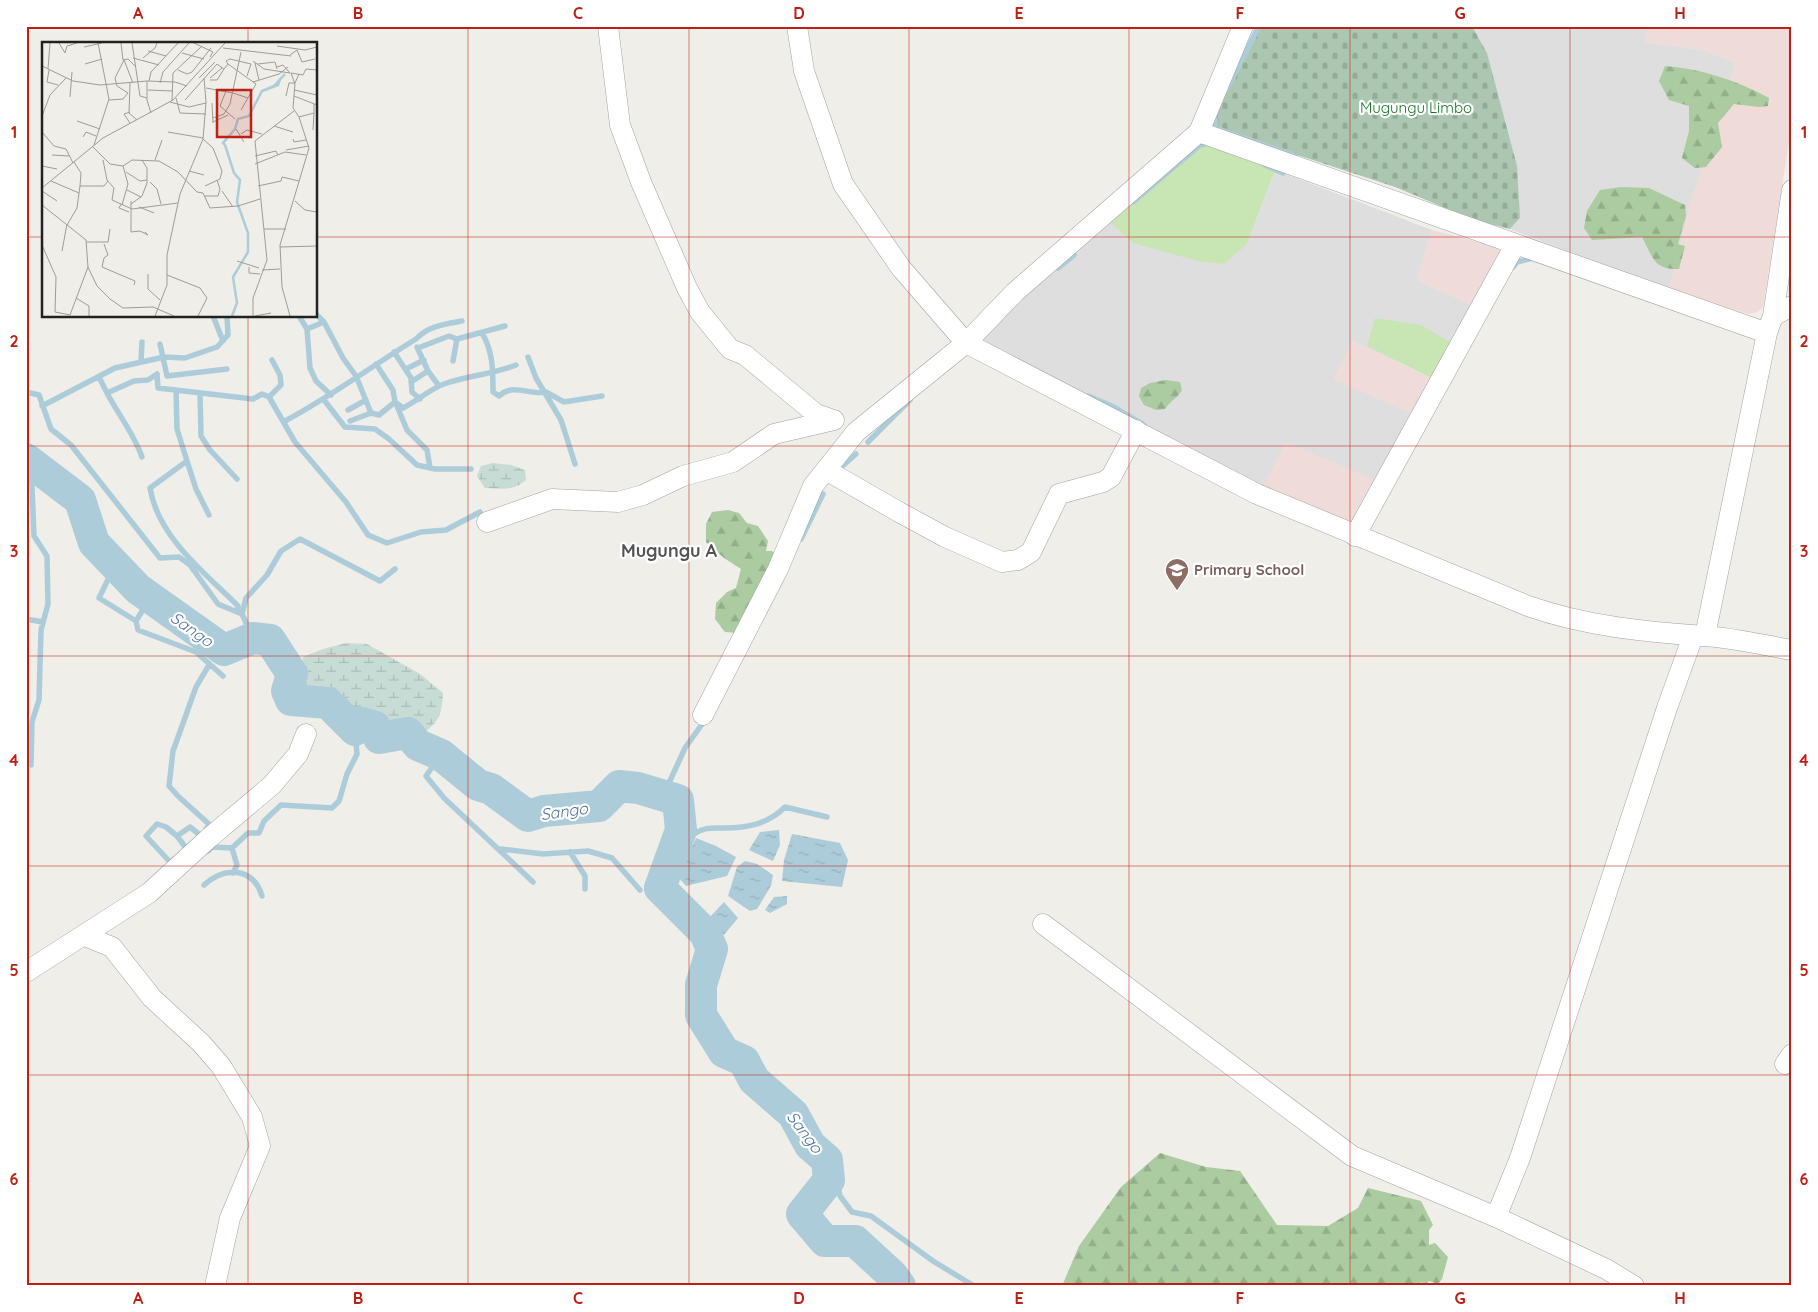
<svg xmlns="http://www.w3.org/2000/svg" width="1818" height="1312" font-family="Quicksand,sans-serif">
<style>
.residential{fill:#dedede}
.commercial{fill:#efdcd9}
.grass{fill:#c8e5b4}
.forest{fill:url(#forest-firs)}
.wetland{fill:url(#wetland-marsh)}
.cemetery{fill:url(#cemetery-stones)}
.water{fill:url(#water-ripples)}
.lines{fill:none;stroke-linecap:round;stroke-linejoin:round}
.stream{stroke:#adccd9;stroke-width:5.5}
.river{stroke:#adccd9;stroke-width:32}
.street-casing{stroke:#a2a2a2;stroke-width:21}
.street{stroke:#fff;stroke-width:20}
.grid{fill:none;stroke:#bd2014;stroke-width:1;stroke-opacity:0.55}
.labels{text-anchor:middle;stroke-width:4.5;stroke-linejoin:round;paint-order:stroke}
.park-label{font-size:15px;fill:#177625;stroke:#fff}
.education-label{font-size:15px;font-weight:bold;fill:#785e54;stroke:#fff;text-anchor:start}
.water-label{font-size:16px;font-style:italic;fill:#5374a0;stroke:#fff}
.quarter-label{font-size:18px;font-weight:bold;fill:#545454;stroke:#fff}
.inset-river{fill:none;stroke:#adccd9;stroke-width:2.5}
.inset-road{fill:none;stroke:#9d9c98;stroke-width:1}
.view{fill:#bd2014;fill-opacity:0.15;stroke:#bd2014;stroke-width:2.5}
.inset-edge{fill:none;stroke:#212121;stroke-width:2.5}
.neatline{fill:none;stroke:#bd2014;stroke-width:2}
.grid-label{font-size:16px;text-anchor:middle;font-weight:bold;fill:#bd2014}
</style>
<defs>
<pattern id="forest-firs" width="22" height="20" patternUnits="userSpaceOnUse" patternTransform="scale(1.25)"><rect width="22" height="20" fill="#abcba1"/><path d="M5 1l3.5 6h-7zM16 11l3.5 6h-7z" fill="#93ae8a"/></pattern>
<pattern id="wetland-marsh" width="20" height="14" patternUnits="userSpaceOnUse" patternTransform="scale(1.25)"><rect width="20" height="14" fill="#c7dcd4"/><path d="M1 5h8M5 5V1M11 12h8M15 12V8" fill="none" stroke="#abbcb6"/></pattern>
<pattern id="cemetery-stones" width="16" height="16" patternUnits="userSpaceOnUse" patternTransform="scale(1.25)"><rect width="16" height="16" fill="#acc7b1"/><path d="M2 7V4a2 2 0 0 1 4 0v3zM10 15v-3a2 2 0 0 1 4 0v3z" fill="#94ab98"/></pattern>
<pattern id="water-ripples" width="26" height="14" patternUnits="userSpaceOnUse" patternTransform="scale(1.25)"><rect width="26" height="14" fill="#adccd9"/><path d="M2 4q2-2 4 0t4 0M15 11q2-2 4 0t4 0" fill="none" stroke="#95afba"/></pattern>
</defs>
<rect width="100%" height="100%" fill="#f0eee8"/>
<path class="residential" d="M 1472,26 L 1648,26 L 1645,42 L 1704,50 L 1736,63 L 1691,203 L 1669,290 L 1510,229 L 1520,218 L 1487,53 Z
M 1275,170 L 1432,230 L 1417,280 L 1476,307 L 1434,379 L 1352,341 L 1415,415 L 1379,482 L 1263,487 L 985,344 L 980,337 L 1110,222 L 1247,244 Z"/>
<path class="commercial" d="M 1648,26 L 1792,26 L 1792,122 L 1763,307 L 1757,312 L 1749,314 L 1669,290 L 1691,203 L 1736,63 L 1704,50 L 1645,42 Z
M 1432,230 L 1491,245 L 1499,250 L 1500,260 L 1476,307 L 1417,280 Z
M 1352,341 L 1434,379 L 1415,415 L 1333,379 Z
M 1286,442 L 1379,482 L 1354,527 L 1263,487 Z"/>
<path class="grass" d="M 1210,142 L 1275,170 L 1247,244 L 1224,264 L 1198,261 L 1133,243 L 1110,222 L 1200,145 Z
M 1375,318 L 1421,325 L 1453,344 L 1434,379 L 1367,346 Z"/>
<path class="forest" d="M 1665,66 C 1703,69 1735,80 1769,98 L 1768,106 L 1759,107 L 1734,104 L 1718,123 L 1722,147 L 1706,167 L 1695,168 L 1682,158 L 1689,131 L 1689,106 L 1669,100 L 1659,81 Z
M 1621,187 L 1649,188 L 1685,205 L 1686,216 L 1678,244 L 1685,246 L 1679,269 C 1653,270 1653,257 1642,237 L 1592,240 L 1584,228 L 1587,211 L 1600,190 Z
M 1166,380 L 1180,382 L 1182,390 C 1178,398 1170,401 1165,409 L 1156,410 L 1144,405 L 1139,396 L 1141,388 L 1150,383 Z
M 728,510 L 739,513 L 747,523 L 758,526 L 768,541 L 766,551 L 772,551 L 777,556 L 738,633 L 725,632 L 715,619 L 716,603 L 727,592 L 736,588 L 741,569 L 724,558 L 706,542 L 706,524 L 712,512 Z
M 1160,1153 L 1206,1167 L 1240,1171 L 1277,1225 L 1328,1226 L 1358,1208 L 1368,1188 L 1421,1201 L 1433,1225 L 1429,1230 L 1429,1245 L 1435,1243 L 1448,1257 L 1442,1279 L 1438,1284 L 1429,1281 L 1426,1285 L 1421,1282 L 1421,1286 L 1062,1286 L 1079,1246 L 1121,1187 Z"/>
<path class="wetland" d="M 493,463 L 511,465 L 525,470 L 526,480 C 514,491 500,489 485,488 L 477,476 L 481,466 Z
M 346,643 L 367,644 L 420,674 L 443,693 C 442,710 441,720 426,731 L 415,726 L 388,729 L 354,714 L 300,685 L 303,657 L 323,649 Z"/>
<path class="cemetery" d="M 1261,26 L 1472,26 L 1487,53 L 1517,166 L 1520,218 L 1510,229 L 1474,220 L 1395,187 L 1215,128 L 1213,118 Z"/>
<path class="water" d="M 779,830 L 780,845 L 773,861 L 749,850 L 760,832 Z
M 792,834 L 840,843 L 848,860 L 842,887 L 782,881 L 784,860 Z
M 696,838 L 716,846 L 736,857 L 727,876 L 686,886 L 678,877 Z
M 745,861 L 757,864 L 773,875 L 771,886 L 757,909 L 750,911 L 728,896 L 737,867 Z
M 787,896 L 787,904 L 770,913 L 765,910 L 774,897 Z
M 724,902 L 738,918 L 724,935 L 709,918 Z"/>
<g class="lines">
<path class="stream" d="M 1228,87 L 1259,26
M 1214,116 L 1215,128 L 1296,156
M 1265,165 L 1283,173
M 1133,202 L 1200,145 L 1210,142
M 1513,267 L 1517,262 L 1533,258
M 1058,268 L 1074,255
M 213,316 L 223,341
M 299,316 L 307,329 L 310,368 L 316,381 L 331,395
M 324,322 L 343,358 L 356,376 L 371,413
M 307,329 L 324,322 L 316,314
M 482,333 C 493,351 493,371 493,392 L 499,396 C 514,382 529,396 546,392 L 564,402 L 602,396
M 160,344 L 167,376 L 227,369
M 417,347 L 428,371 L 439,386
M 418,348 L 449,336 L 457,339 L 505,326
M 394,352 L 411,378 L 412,392 L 420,399
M 528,357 L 536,378 L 561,420 L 575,464
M 453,361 L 457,339
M 141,362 L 142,342
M 406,369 L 424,360
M 99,377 L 107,393 L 134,381 L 148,380 L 157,374 L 158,388 L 253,399 L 262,394 L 269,397 L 295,442 L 346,502 L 368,535 L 387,543 L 421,532 L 446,530 L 480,512
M 411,382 L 428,371
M 176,390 L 177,429 L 187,461 L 150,488 C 158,537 204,572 238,606 L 237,612
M 26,392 L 39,395 L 51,429 L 71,445 L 160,558 L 179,557 L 190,565 L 218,604 L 242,614 L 253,638
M 107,393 C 118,414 134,434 142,457
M 200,393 L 201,436 L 210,450 L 237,479
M 1088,396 L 1114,407 L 1144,425
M 269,397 L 281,385 L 280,375 L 272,360
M 324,400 L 345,427 L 375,429 L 389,439 L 417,465 L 435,469 L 471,469
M 395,402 L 403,408 C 417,401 430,389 444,384 C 469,375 491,375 516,365
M 42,406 L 115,368 L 164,357 L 185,358 L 217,347 L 228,335 L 227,316
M 397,406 L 407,430 L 427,450 L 430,468
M 348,410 L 366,400
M 285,421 C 330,397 372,366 416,339 C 428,326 445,324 462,321
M 350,421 L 371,413 L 379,415 L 395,402 L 393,390 L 376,364
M 868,442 L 910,400
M 187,461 L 196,489 L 209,515
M 31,463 L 34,536 L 47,556 L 48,604 L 41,630 L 39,700 L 32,722 L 31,765
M 838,470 L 856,454
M 801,539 L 823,494
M 115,565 L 99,598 L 136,621
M 150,598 L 136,621 L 138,630 L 196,652 L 223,676
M 242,614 L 246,598 L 267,575 L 281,551 L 300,539 L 380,581 L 395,569
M 26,619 L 43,622
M 441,755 L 426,776 L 444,798 L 533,882
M 663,796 L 685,748 L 705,720
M 206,829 L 210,825 L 179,797 L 169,786 L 173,751 L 196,687 L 209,665
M 177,836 L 186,848
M 232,848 L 237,865 L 233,873
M 501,849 L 543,854 L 588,851 L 612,858 L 640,890
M 208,851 L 212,847 L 232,848 L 248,833 L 259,833 L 264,821 L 281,805 L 332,808 L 339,801 L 347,774 L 357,754 L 355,730
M 570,852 L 585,876 L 585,889
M 174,859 L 170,862 L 146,836 L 157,824 L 166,827 L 177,836 L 190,827 L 200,835
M 670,861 C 677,852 684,840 694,834 C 704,827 712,828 724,828 C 748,828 768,824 785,807 L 827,817
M 204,885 C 224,867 253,866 262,896
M 828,1174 L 837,1181 L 840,1196 L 852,1212 L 871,1216 L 933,1261 L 974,1286"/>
<path class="river" d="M 26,459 L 80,500 L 94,543 L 138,589 L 224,650 L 253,638 L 270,640 L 292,674 L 287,691 L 291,700 L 328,703 L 355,730 L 361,723 L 375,727 L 379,738 L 408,733 L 418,745 L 441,755 L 478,785 L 491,789 L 528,816 L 544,811 L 599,806 L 619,786 L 638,788 L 678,800 L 681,830 L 660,888 L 705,933 L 712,949 L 701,985 L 701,1015 L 724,1052 L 744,1061 L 754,1080 L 793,1114 L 810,1145 L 827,1160 L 829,1180 L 802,1214 L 825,1241 L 855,1241 L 892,1275 L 900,1286"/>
<g class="street-casing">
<path id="street" d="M 608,26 L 620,125 L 641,182 L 687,288 L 700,312 L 730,349 L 745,355 L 816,414 L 833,420
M 797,26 L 804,71 L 843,184 L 901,268 L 966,343 L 1257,494 L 1528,606 C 1585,626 1645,632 1705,636 C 1734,638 1763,645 1792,650
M 1199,132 L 1243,26
M 1773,316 L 1792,306
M 826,470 L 899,512 L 945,537 L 1002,562 L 1018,560 L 1031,552 L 1059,494 L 1103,482 L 1111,477 L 1136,430
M 487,522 L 552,499 L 618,502 L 643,495 L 683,476 L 733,462 L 774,434 L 834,420
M 1355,536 L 1515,245
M 1705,636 L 1767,333 L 1773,316 L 1792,190
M 703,715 L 778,569 L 813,486 L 856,432 L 966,343 L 1015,292 L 1199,132 L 1767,333
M 1043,924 L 1352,1156 L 1496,1217 L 1606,1269 L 1634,1286
M 85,936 L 112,947 L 152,998 L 201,1043 L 221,1066 L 252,1117 L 260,1146 L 230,1218 L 215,1286
M 26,972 L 149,893 L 209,838 L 272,785 L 298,754 L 306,734
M 1785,1064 L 1792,1054
M 1496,1217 L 1520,1158 L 1667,708 L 1693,636"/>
</g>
<use href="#street" class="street"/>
</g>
<path class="grid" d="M 248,26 L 248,44M 468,26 L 468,1286M 689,26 L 689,1286M 909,26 L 909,1286M 1129,26 L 1129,1286M 1350,26 L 1350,1286M 1570,26 L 1570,1286M 26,237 L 44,237M 316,237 L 1792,237M 248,316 L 248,1286M 26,446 L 1792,446M 26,656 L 1792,656M 26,866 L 1792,866M 26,1075 L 1792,1075"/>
<defs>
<g id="school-pin" transform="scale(1.25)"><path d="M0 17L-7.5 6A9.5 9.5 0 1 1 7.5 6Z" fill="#8d6e63" stroke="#fff"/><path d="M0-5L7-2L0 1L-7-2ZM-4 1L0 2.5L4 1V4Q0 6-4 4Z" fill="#fff"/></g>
</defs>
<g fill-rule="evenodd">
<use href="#school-pin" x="1177" y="570"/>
</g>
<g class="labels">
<g class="park-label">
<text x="1416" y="113">Mugungu Limbo</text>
</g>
<g class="education-label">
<text x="1194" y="575">Primary School</text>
</g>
<g class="water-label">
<text transform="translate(192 629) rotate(35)" y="6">Sango</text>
<text transform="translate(564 811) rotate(-8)" y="6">Sango</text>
<text transform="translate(805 1132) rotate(53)" y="6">Sango</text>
</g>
<g class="quarter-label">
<text x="669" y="557">Mugungu A</text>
</g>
</g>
<g transform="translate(42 42)">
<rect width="275" height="275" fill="#f0eee8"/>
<path class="inset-river" d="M 223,48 L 236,43 L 238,37M 183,103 L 192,131 L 198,138 L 195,160 L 206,191 L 206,210 L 191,235 L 195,261 L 190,274M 183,103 L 181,101 L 193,87 L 196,77 L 207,74 L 220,49 L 232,44 L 243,32"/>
<path class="inset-road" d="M 17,1 L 23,11 L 25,4 L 35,1M 79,1 L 81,18 L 86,17 L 93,24M 90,1 L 98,54 L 105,56M 152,1 L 171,10 L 168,15M 235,4 L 263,8 L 275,5M 42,5 L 60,1M 181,6 L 249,14M 106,9 L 124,14M 140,11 L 162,17M 248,13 L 255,8 L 260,20 L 273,17M 91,16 L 117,23M 101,16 L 113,6 L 115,1M 82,18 L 73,36 L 75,44 L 86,51M 82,18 L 91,41M 211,19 L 222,27 L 248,31 L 241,23 L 235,25M 213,21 L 217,38M 43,22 L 60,17M 186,22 L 184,19 L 188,17 L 209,22 L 205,34M 216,22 L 233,20 L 235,27M 0,24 L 31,39 L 58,43 L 105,39 L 133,40 L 145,44M 6,27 L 8,1M 7,28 L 5,40 L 16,43M 136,28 L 145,32 L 150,30 L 169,6M 157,36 L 173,20M 168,36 L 180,26M 168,38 L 175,38 L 182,27M 105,39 L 105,58 L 109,71M 107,39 L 109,30 L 136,1M 211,40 L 237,32 L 246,25M 88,41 L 87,71 L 95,78M 118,41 L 121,30 L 147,1M 164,46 L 191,51M 106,48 L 130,49M 252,48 L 275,53M 184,49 L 178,64 L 193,77M 191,51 L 206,56M 244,54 L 247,41 L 253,41 L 257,32M 252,54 L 275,63M 28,55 L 30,30M 134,56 L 138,71 L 164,72M 67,58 L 81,57 L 86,51M 143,58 L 175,22 L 182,27 L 186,22 L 214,42 L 199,68M 130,59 L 131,31 L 160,4M 128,60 L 147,65 L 164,61M 170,61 L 171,81M 88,70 L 82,72 L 88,81M 0,74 L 8,53 L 24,36M 257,75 L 272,71 L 272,62M 171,76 L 182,72 L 188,62 L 199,10M 35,79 L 58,87M 171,80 L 186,73M 232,84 L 251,90M 194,87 L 202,100M 271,88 L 272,71M 0,90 L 12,104 L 24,107 L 31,121M 126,90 L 161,96M 199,92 L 205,88 L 220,92M 41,95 L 44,90 L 54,94M 161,97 L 171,106 L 180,129 L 178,137 L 163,144M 251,97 L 252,100 L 264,98M 52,103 L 67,57 L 56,1M 50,104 L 68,122 L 81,124 L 90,118 L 117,119 L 136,130 L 155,150 L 161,151 L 168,166M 244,108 L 267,104M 10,113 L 27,114M 213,114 L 234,109 L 236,113M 61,118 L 65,138 L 72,146M 113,118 L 120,98M 32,120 L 39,131 L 38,144M 213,122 L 243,110 L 264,113M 0,124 L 15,127M 147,129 L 162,133M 84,130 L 98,139 L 105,138M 9,139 L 37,151 L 35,166 L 25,183M 108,140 L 115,147 L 119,162M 216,144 L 239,139 L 240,135 L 257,139M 0,146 L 61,96 L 131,58 L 183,1M 72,146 L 70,158 L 90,167 L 136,161M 85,148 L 99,155M 0,149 L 15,159M 180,149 L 191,165M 37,151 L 38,144 L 62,144 L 66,139M 163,154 L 176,154 L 178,147 L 175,138M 89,159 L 89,190 L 98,189 L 106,193 L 103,190M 253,159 L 263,168 L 275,170M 79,162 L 77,166 L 87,170M 89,162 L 100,154 L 105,141 L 105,126 L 100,118M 0,163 L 44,198 L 46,225 L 55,244 L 68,257 L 81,266 L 111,265 L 132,274M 80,163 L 86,142 L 81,124M 97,165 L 112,171M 168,166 L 196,164 L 218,157M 222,187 L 244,187M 45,200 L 66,200 L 68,187M 62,202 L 66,213 L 62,216 L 60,225 L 93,239 L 92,243M 0,203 L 14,235 L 13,270 L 28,273 L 46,225M 238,205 L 275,204M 20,209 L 25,182M 195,219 L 217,226M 207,225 L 207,231 L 218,232M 220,228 L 238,227M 106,232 L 106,247 L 118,258M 125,233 L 158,246 L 165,256 L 156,274M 34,256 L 47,264 L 47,274M 113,274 L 125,243 L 125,213 L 138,152 L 161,97 L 164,60 L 162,36M 211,274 L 211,256 L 225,218 L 213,99 L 252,69M 213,274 L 229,271M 248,274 L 240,245 L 238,203 L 267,106 L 257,75 L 251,66 L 253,42 L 249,31 L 261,33 L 264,27 L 275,28"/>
<path class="view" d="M 175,48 L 209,48 L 209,95 L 175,95 Z"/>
<rect width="275" height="275" class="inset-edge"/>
</g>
<rect width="1818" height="1312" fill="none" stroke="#ffffff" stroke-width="55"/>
<rect x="28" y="28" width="1762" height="1256" class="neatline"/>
<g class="grid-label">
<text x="138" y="19">A</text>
<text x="358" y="19">B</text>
<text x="578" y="19">C</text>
<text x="799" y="19">D</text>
<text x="1019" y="19">E</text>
<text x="1240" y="19">F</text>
<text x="1460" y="19">G</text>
<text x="1680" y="19">H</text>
<text x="14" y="138">1</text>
<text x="1804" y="138">1</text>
<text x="14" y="347">2</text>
<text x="1804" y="347">2</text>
<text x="14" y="557">3</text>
<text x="1804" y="557">3</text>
<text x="14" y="766">4</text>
<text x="1804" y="766">4</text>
<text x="14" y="976">5</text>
<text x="1804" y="976">5</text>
<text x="14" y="1185">6</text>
<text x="1804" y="1185">6</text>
<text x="138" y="1304">A</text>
<text x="358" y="1304">B</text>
<text x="578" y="1304">C</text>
<text x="799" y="1304">D</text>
<text x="1019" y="1304">E</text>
<text x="1240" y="1304">F</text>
<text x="1460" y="1304">G</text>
<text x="1680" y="1304">H</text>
</g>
</svg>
